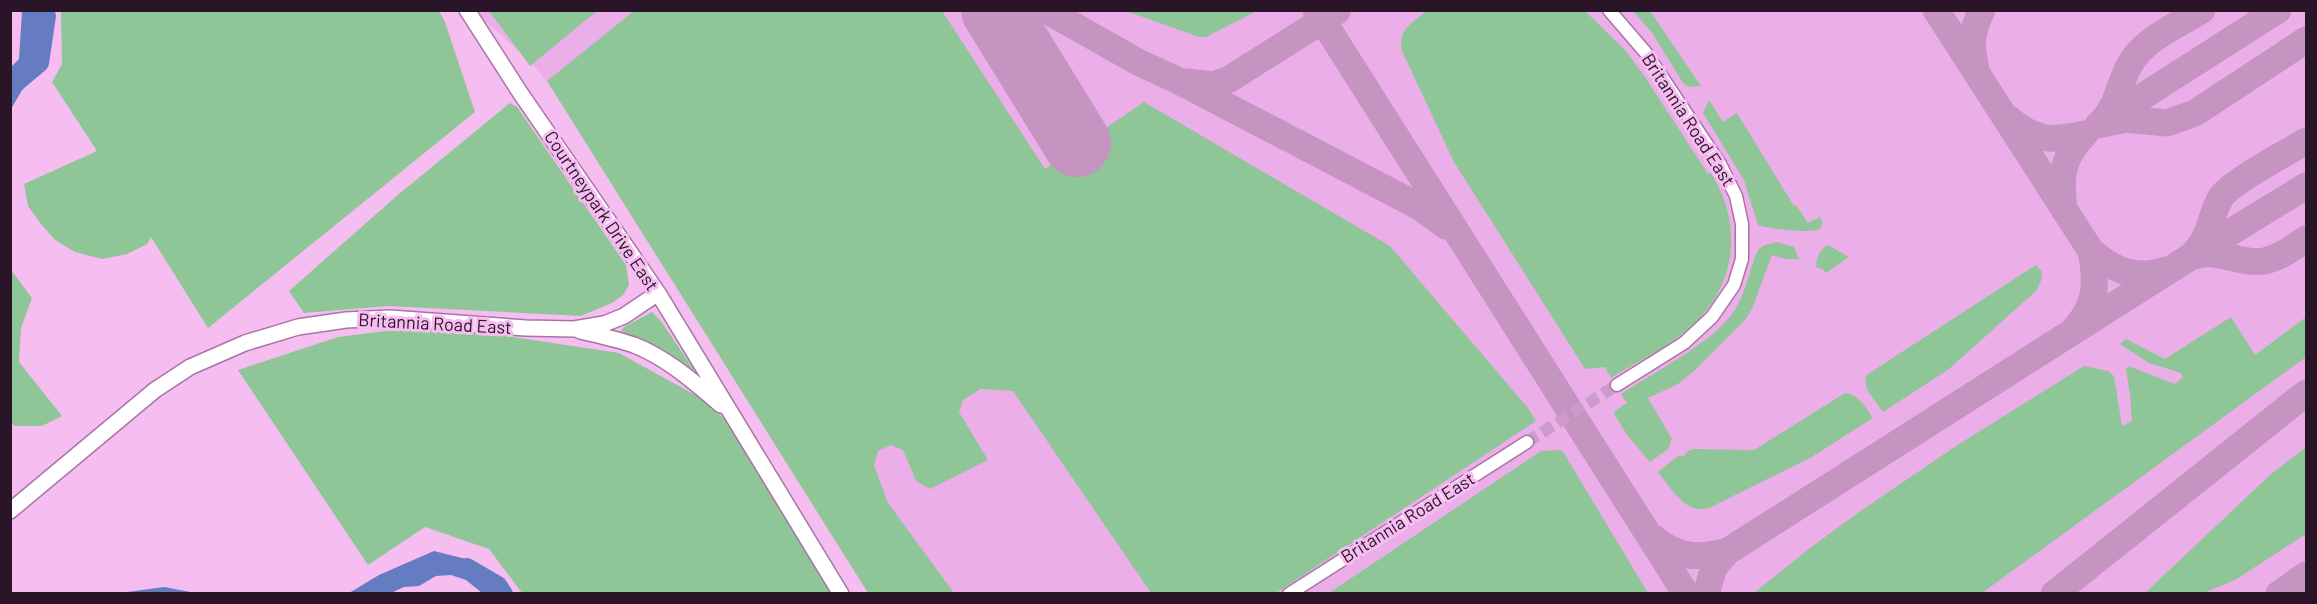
<svg xmlns="http://www.w3.org/2000/svg" width="2317" height="604" font-family="Barlow,sans-serif">
<style>
.built{fill:#ecaee8}
.green{fill:#8ec697}
.water{fill:#657cc2}
.lines{fill:none;stroke-linecap:round;stroke-linejoin:round}
.river{stroke:#657cc2;stroke-width:18}
.taxiway{stroke:#c594c1;stroke-width:27}
.runway{stroke:#c594c1;stroke-width:68}
.minor-tunnel{stroke:#cd9bc9;stroke-width:12;stroke-dasharray:12 6;stroke-linecap:butt}
.minor-casing{stroke:#a874a5;stroke-width:15}
.tertiary-casing{stroke:#a874a5;stroke-width:18}
.minor{stroke:#fff;stroke-width:12}
.tertiary{stroke:#fff;stroke-width:15}
.labels{text-anchor:middle;stroke-width:6;stroke-linejoin:round;paint-order:stroke}
.street-label{font-size:18px;fill:#291428;stroke:#f6bdf1}
</style>
<rect width="100%" height="100%" fill="#f6bdf1"/>
<path class="built" d="M 478,11 L 2306,11 L 2306,593 L 872,593 L 558,95 L 529,60 L 484,20 Z"/>
<path class="green" d="M 1428,10 L 1585,11 L 1625,50 L 1643,74 L 1708,174 L 1711,173 C 1746,229 1735,294 1682,334 C 1661,351 1634,363 1611,378 L 1605,367 L 1585,369 L 1454,162 L 1402,51 C 1397,30 1413,22 1428,10 Z
M 61,11 L 439,11 L 445,22 L 475,112 L 208,328 L 151,237 L 147,244 L 127,254 L 102,259 L 75,252 L 55,240 L 41,224 L 28,206 L 24,184 L 97,151 L 52,82 L 62,64 Z
M 489,11 L 597,11 L 530,66 Z
M 634,11 L 942,11 L 1045,169 L 1144,102 L 1390,246 L 1528,408 L 1536,421 L 1276,593 L 1151,593 L 1013,391 L 981,389 L 963,400 L 959,412 L 988,460 L 930,489 L 916,481 L 903,450 L 891,445 L 878,451 L 874,465 L 888,503 L 954,593 L 868,593 L 547,81 Z
M 1126,11 L 1257,11 L 1206,37 L 1199,37 Z
M 1633,11 L 1650,11 L 1701,86 L 1689,87 L 1683,83 L 1653,34 Z
M 1709,100 L 1723,122 L 1737,113 L 1794,206 L 1796,205 L 1808,223 L 1820,217 L 1823,223 L 1820,229 C 1807,234 1771,229 1758,225 L 1744,180 L 1703,113 Z
M 510,103 L 517,107 L 626,265 L 629,285 L 623,295 L 612,303 L 581,316 L 388,306 L 304,313 L 289,291 L 399,194 Z
M 1777,242 L 1794,247 L 1799,259 L 1785,259 L 1772,255 L 1752,309 L 1745,320 L 1694,371 L 1678,384 L 1648,398 L 1672,439 L 1668,449 L 1650,462 L 1628,436 L 1614,414 L 1615,411 L 1627,403 L 1621,394 C 1654,372 1713,343 1734,311 C 1746,293 1749,270 1758,250 L 1763,246 Z
M 1828,245 L 1849,257 L 1826,273 L 1822,269 L 1816,267 C 1816,258 1821,248 1828,245 Z
M 2036,265 L 2042,272 L 2041,281 L 2036,291 L 1949,369 L 1883,412 L 1867,390 L 1865,378 L 1868,374 Z
M 11,270 L 32,298 L 21,328 L 19,362 L 62,416 L 42,426 L 14,426 L 11,421 Z
M 652,312 L 661,321 L 698,376 L 621,331 L 624,327 Z
M 2231,317 L 2255,355 L 2306,317 L 2306,357 L 1982,593 L 1754,593 L 1814,545 L 1862,510 L 1956,446 L 2084,366 L 2108,371 L 2114,376 L 2122,426 L 2132,421 L 2130,395 L 2126,369 L 2128,366 L 2175,384 L 2183,377 L 2181,373 L 2149,363 L 2120,344 L 2126,339 L 2165,359 Z
M 419,327 L 499,335 L 619,353 L 706,401 L 750,444 L 842,593 L 522,593 L 489,549 L 425,527 L 368,565 L 238,370 L 338,337 Z
M 1845,393 C 1860,395 1865,407 1873,418 L 1810,458 L 1709,508 C 1685,515 1671,488 1658,472 L 1678,456 L 1684,456 L 1688,451 L 1693,449 L 1754,450 Z
M 2306,447 L 2306,534 L 2235,580 L 2203,593 L 2145,593 L 2270,475 Z
M 1562,450 L 1648,593 L 1329,593 L 1541,451 Z"/>
<path class="water" d="M 22,11 L 46,11 L 49,44 L 11,109 L 11,67 L 19,59 Z
M 434,551 L 466,559 L 503,593 L 482,593 L 466,580 L 451,575 L 436,576 L 419,586 L 404,587 L 391,593 L 349,593 L 379,575 Z
M 164,587 L 196,593 L 117,593 L 120,593 Z"/>
<g class="lines">
<path class="river" d="M 10,88 L 40,63 L 47,16 L 45,10
M 467,567 L 498,585 L 504,594"/>
<path class="taxiway" d="M 1046,10 L 1138,62 L 1177,80 L 1420,207 L 1446,226
M 1316,10 L 1686,594
M 1936,10 L 2091,251 C 2097,281 2097,304 2076,327
M 1976,70 C 1971,45 1970,34 1982,10
M 1187,82 L 1213,85 L 1228,80 L 1337,11
M 2009,119 C 2036,142 2053,141 2085,134 C 2061,159 2060,176 2064,210
M 2103,120 C 2118,104 2119,84 2129,66 C 2142,40 2178,25 2202,10
M 2106,120 L 2278,10
M 2098,125 L 2125,119 L 2167,123 L 2195,113 L 2306,40
M 2091,251 C 2115,271 2135,280 2166,270
M 2195,252 C 2211,236 2210,215 2221,197 C 2231,182 2288,152 2306,141
M 2194,256 C 2220,248 2239,265 2264,261 C 2280,258 2294,247 2306,239
M 1652,537 C 1678,558 1697,559 1728,551
M 1706,594 L 1714,567 L 1728,551 L 2190,257 L 2306,186
M 2054,594 L 2306,393
M 2279,594 L 2306,575"/>
<path class="runway" d="M 995,10 L 1077,143"/>
<path class="minor-tunnel" d="M 1527,442 L 1617,385"/>
<g class="minor-casing">
<path id="minor" d="M 1609,10 L 1646,53 L 1720,164 L 1736,196 L 1742,224 L 1742,259 L 1734,285 L 1712,317 L 1684,343 L 1617,385
M 1289,594 L 1527,442"/>
</g>
<g class="tertiary-casing">
<path id="tertiary" d="M 467,10 L 521,94 L 658,293 L 841,594
M 580,331 C 598,335 616,339 634,345 C 667,358 694,382 721,405
M 10,511 L 155,390 L 190,367 L 245,343 L 298,327 L 346,320 L 390,318 L 526,328 L 574,329 L 604,324 L 624,316 L 658,293"/>
</g>
<use href="#minor" class="minor"/>
<use href="#tertiary" class="tertiary"/>
</g>
<g class="labels">
<g class="street-label">
<text transform="translate(1688 120) rotate(57)" y="6">Britannia Road East</text>
<text transform="translate(601 211) rotate(56)" y="6">Courtneypark Drive East</text>
<text transform="translate(435 324) rotate(3)" y="6">Britannia Road East</text>
<text transform="translate(1408 518) rotate(-32)" y="6">Britannia Road East</text>
</g>
</g>
<rect width="2317" height="604" fill="none" stroke="#291428" stroke-width="24"/>
</svg>
